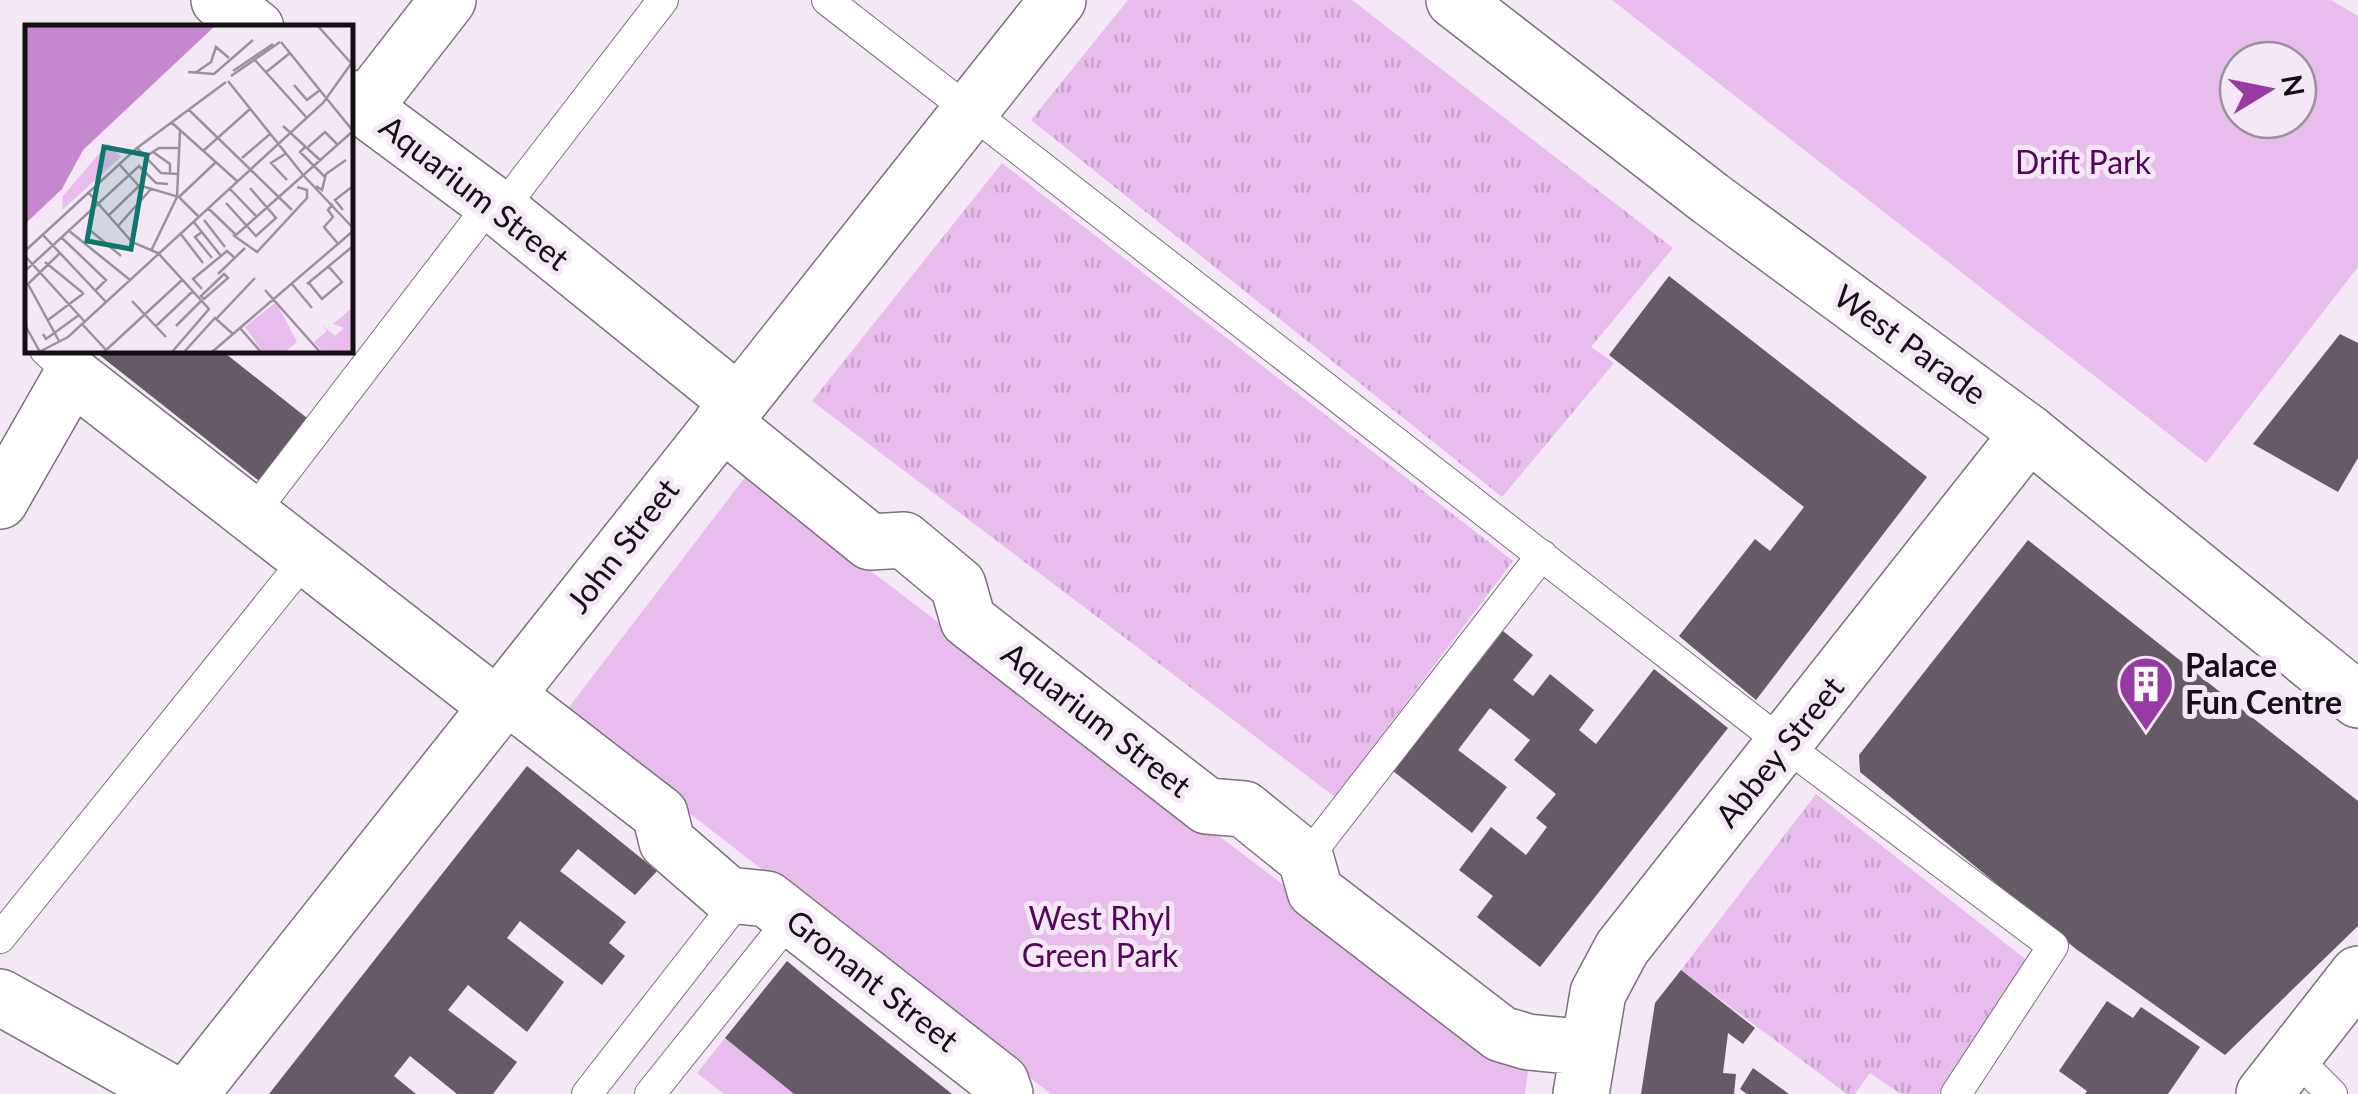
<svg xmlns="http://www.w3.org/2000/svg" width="2358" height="1094" font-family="Lato,sans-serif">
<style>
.grass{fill:url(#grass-tufts)}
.green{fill:#e8bded;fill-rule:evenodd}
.building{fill:#665a67}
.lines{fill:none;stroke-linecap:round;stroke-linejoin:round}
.lane-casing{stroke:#7d717e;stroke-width:32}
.street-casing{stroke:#7d717e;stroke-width:58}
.secondary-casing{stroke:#7d717e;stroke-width:58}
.lane{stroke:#fff;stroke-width:30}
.street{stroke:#fff;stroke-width:55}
.secondary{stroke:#fff;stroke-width:55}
.labels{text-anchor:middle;stroke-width:10;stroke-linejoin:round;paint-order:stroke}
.park-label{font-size:32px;fill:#560460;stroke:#f4e7f6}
.street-label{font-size:32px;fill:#130f13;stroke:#f4e7f6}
.poi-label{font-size:32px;font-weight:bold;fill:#130f13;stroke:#f4e7f6;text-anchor:start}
.inset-road{fill:none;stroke:#9a919b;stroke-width:2.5}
.view{fill:#0f766e;fill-opacity:0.15;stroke:#0f766e;stroke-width:5}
.inset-edge{fill:none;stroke:#130f13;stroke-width:5}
</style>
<defs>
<pattern id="grass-tufts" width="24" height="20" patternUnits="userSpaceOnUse" patternTransform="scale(2.5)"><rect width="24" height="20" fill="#e8bded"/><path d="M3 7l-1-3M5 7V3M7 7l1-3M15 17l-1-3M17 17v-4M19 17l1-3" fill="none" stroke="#c6a1ca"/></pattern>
</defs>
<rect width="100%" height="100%" fill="#f4e7f6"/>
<path class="grass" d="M 1128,0 L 1352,0 L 1673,248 L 1591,347 L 1614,363 L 1502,497 L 1031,120 Z
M 1002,163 L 1513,561 L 1335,797 L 812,401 Z
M 1816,794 L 2029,962 L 1938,1094 L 1901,1094 L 1870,1073 L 1855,1094 L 1847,1094 L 1681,970 Z"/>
<path class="green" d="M 1612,0 L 2331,0 L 2358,16 L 2358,267 L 2206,463 ZM 2298,60 L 2298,120 L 2238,120 L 2238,60 Z
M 746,476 L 1528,1071 L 1525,1094 L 1051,1094 L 563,715 Z
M 725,1038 L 794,1094 L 724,1094 L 697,1073 Z"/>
<path class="building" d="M 1669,276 L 1927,477 L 1756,700 L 1679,636 L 1755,539 L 1770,551 L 1804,507 L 1609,355 Z
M 2340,334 L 2358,343 L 2358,458 L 2338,492 L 2253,444 Z
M 93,350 L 221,350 L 312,422 L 263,484 Z
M 2028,540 L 2358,801 L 2358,926 L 2225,1055 L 2076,949 L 1860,772 L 1859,755 Z
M 1503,631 L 1533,655 L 1513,680 L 1533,696 L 1550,674 L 1594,710 L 1579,730 L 1596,744 L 1654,669 L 1728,728 L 1540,967 L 1477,917 L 1493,896 L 1459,870 L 1491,827 L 1526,855 L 1547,827 L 1536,818 L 1556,794 L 1514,760 L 1530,740 L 1490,708 L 1458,750 L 1507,787 L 1472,833 L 1393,771 Z
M 527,766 L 657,871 L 635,895 L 578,849 L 560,871 L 626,922 L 609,943 L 625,956 L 602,985 L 520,921 L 507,938 L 564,982 L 527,1032 L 468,985 L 448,1010 L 517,1062 L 493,1094 L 457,1094 L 410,1056 L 394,1076 L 416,1094 L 269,1094 Z
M 787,961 L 822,990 L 952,1094 L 794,1094 L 725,1038 Z
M 1681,970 L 1755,1028 L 1743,1044 L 1728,1033 L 1723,1073 L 1736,1074 L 1734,1094 L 1641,1094 L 1655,1003 Z
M 2107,1001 L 2133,1018 L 2141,1007 L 2200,1047 L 2168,1094 L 2085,1094 L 2087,1091 L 2059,1071 Z
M 1753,1068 L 1789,1094 L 1747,1094 L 1740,1089 Z"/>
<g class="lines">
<g class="lane-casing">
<path id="lane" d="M 827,0 L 1786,746 L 2053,946 L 1956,1094
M 501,210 L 663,0
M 45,350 L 72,375
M 253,513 L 491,203
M 1306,859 L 1542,555
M 0,938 L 307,557
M 2292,1054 L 2332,1094
M 587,1094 L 741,897
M 650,1094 L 791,918"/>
</g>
<g class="street-casing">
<path id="street" d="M 219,0 L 256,28
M 350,98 L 501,210 L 738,402
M 364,108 L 448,0
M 722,422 L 870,542 L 904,540 L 958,585 L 968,620 L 1207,806 L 1244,809 L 1270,830 L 1306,859 L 1315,891 L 1501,1034 L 1528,1042 L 1588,1048
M 0,501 L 72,375 L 497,706
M 506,695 L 660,814 L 667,842 L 728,895 L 767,899 L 1001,1082 L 1005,1094
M 0,997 L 173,1094
M 190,1094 L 1058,0
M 1581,1094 L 1598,993 L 1622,948 L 2029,433
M 2264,1094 L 2358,974"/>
</g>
<g class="secondary-casing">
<path id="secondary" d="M 1454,0 L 1711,199 L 2029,433 L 2358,700"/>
</g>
<use href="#lane" class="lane"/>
<use href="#street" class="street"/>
<use href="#secondary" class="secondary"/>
</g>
<defs>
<g id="building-pin" transform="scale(2.875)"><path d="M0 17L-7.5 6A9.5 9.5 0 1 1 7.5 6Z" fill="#983aa4" stroke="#f4e7f6"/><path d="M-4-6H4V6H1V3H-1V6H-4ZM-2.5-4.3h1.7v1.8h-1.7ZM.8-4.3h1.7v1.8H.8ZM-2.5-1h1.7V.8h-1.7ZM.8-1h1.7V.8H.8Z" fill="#fff"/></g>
</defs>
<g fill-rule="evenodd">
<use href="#building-pin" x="2146" y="684"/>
</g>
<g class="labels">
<g class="park-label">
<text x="2083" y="174">Drift Park</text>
<text x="1100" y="930">West Rhyl<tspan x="1100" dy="37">Green Park</tspan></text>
</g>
<g class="street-label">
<text transform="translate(474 193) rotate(38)" y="11">Aquarium Street</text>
<text transform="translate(1910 345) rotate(36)" y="11">West Parade</text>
<text transform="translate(623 546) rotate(-52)" y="11">John Street</text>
<text transform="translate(1096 720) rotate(38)" y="11">Aquarium Street</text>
<text transform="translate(1780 752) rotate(-51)" y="11">Abbey Street</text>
<text transform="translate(872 981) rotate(38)" y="11">Gronant Street</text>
</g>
<g class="poi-label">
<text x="2185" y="677">Palace<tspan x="2185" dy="37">Fun Centre</tspan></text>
</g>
</g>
<g transform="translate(25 25)">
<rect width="328" height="328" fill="#f4e7f6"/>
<path d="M 327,283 L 327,327 L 298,327 L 289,317 L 302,306 L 297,300 L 310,311 L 319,303 L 308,299 Z" fill="#e8bded"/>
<path d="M 83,118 L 96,132 L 37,185 L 38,171 ZM 251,277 L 272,317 L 260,327 L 238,327 L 220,302 Z" fill="#e8bded"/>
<path d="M 0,0 L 191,0 L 58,125 L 37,164 L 0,199 Z" fill="#c587cd"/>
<path class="inset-road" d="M 292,0 L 326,38M 256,17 L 302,74M 229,34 L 282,93M 208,46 L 248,19M 163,47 L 189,49 L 228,15M 170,48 L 186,37 L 191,22 L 204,33M 240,48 L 265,28M 206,51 L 255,17M 203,56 L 279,151M 269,60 L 282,75 L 295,65M 302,74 L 328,106M 163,84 L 267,185M 146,97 L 212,156M 258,101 L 296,136M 281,121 L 275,127 L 300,152M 283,122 L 300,107 L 313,120M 112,123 L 136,148 L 153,149M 178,126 L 225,84M 128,127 L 145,139 L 145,149M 260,129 L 246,138 L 262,155M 120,132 L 134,123 L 154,123M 217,133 L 245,109M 94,139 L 113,160 L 154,172 L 173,191M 279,151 L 328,203M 291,161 L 297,165 L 301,149 L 321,135M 204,163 L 232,192M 63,167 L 107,217 L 133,228 L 184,284 L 147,327M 152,172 L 155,106M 154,172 L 191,137M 201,178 L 231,211 L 251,193 L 225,163M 308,179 L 303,185 L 308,192 L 299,202 L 314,220M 183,183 L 211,210 L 328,106M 318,185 L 310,175 L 328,161M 84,190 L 115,160M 179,195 L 200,222M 168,196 L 196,231M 93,201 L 126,164M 43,205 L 105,255M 66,206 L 96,231M 177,207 L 170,212 L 187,233M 155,208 L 178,238M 17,209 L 81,277M 208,210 L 232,227 L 282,173 L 282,165 L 272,162M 36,212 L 81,255 L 70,266M 0,226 L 112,123 L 201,57M 126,226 L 152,172M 0,231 L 60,297M 20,237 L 58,268M 0,246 L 114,141 L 131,158 L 143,159M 193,249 L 220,223M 199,249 L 203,253 L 179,274 L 176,271 ZM 284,258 L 297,274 L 317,257 L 304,242M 267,259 L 287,283M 282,259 L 327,222M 177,264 L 168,254 L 202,226 L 210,233M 240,265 L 295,327M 107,276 L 141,312M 192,293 L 230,253 L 213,271M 23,295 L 59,268M 57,299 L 83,327M 0,300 L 15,327M 131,301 L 168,266M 151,301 L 177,275M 215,303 L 236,327M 18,309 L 21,314 L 54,290M 34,316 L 3,259 L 35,228M 14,327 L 43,312 L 298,78 L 328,36M 79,327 L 157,255M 159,327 L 190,293 L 208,309M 187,327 L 328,206"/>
<path class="view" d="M 79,122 L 122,130 L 106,224 L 62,216 Z"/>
<rect width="328" height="328" class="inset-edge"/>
</g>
<g transform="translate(2268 90) rotate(80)"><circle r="48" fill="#f4e7f6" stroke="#9a919b" stroke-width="2.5"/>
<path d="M0-8L18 38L0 25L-18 38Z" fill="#983aa4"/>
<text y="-15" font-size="28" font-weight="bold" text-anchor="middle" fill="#130f13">N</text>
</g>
</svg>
